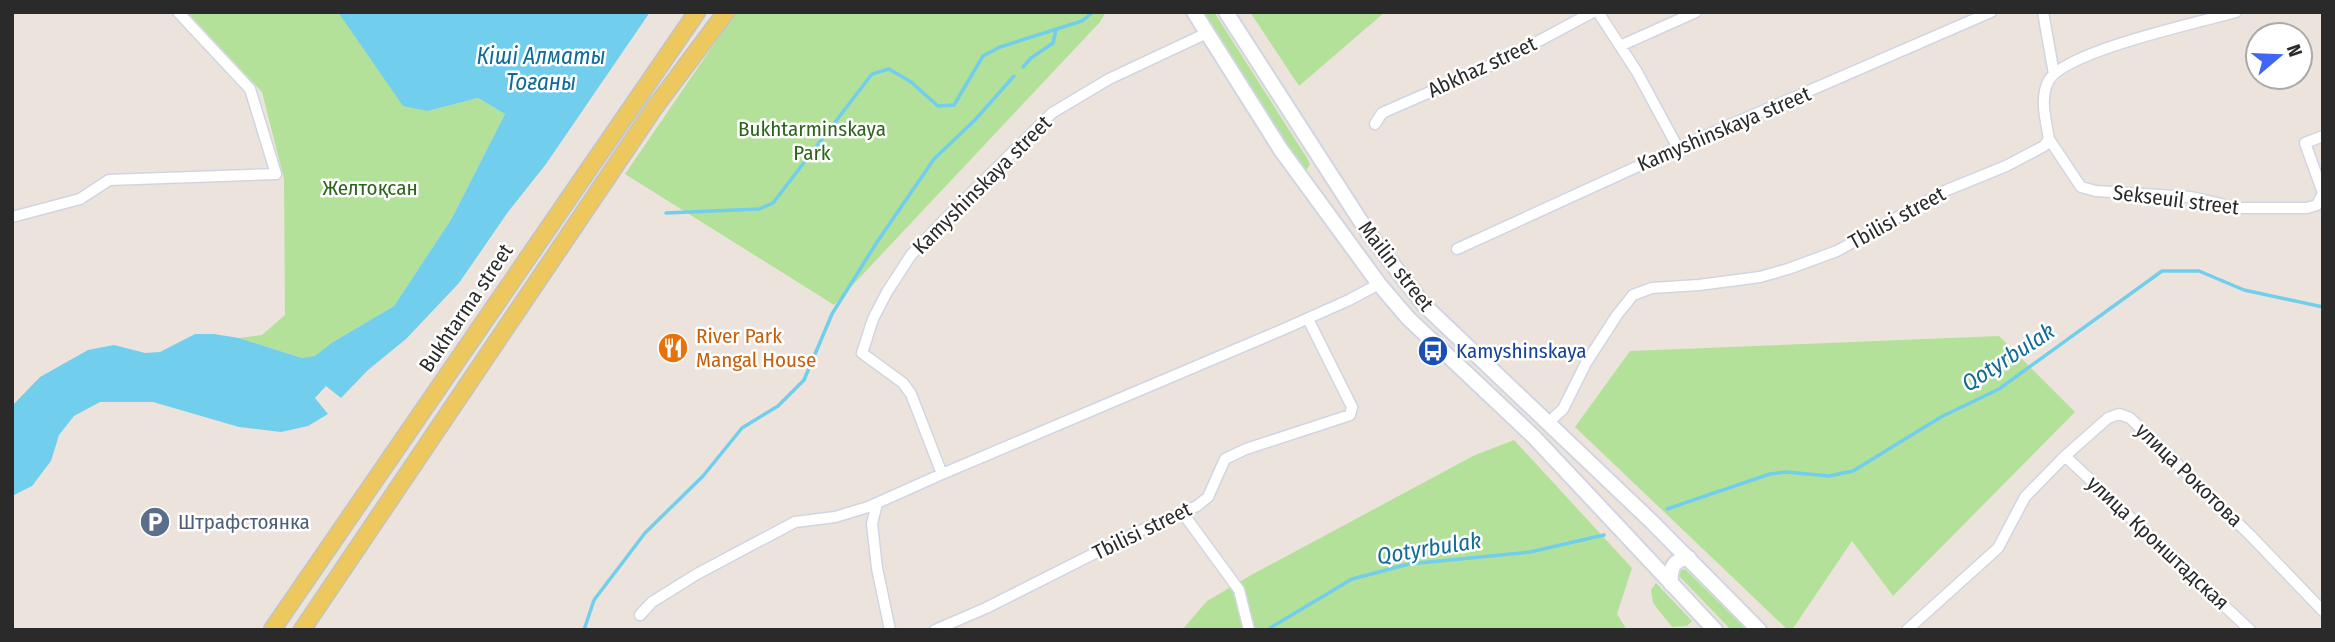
<svg xmlns="http://www.w3.org/2000/svg" width="2335" height="642" font-family="'Fira Sans Condensed',sans-serif">
<style>
.green{fill:#b4e199}
.water{fill:#71ceec}
.lines{fill:none;stroke-linecap:round;stroke-linejoin:round}
.stream{stroke:#71ceec;stroke-width:3.5}
.street-casing{stroke:#d1d5e2;stroke-width:13}
.secondary-casing{stroke:#d1d5e2;stroke-width:18}
.primary-casing{stroke:#c3c3c3;stroke-width:19}
.street{stroke:#fff;stroke-width:10}
.secondary{stroke:#fff;stroke-width:14}
.primary{stroke:#edc85f;stroke-width:16}
.labels{text-anchor:middle;stroke-width:5;stroke-linejoin:round;paint-order:stroke}
.street-label{font-size:21px;fill:#2a2a2a;stroke:#fff}
.park-label{font-size:21px;fill:#2d651c;stroke:#fff}
.food-label{font-size:21px;fill:#c56008;stroke:#fff;text-anchor:start}
.transit-label{font-size:21px;fill:#164399;stroke:#fff;text-anchor:start}
.service-label{font-size:21px;fill:#4e5e75;stroke:#fff;text-anchor:start}
.water-label{font-size:23px;font-style:italic;fill:#106c97;stroke:#fff}
</style>
<rect width="100%" height="100%" fill="#ece4dc"/>
<path class="green" d="M 187,12 L 338,12 L 428,111 L 478,98 L 505,114 L 452,218 L 394,306 L 333,342 L 315,357 L 302,358 L 239,338 L 262,335 L 285,315 L 284,179 L 262,92 Z
M 736,12 L 1106,12 L 1100,22 L 834,305 L 625,174 Z
M 1201,12 L 1214,12 L 1307,158 L 1310,164 L 1307,169 L 1301,170 Z
M 1250,12 L 1385,12 L 1299,86 Z
M 1999,336 L 2075,412 L 1893,596 L 1852,541 L 1792,630 L 1788,630 L 1575,427 L 1630,351 Z
M 1514,440 L 1632,568 L 1617,614 L 1627,630 L 1182,630 L 1207,601 L 1253,574 L 1475,455 Z
M 1685,569 L 1747,630 L 1731,630 L 1679,576 L 1681,570 Z
M 1656,583 L 1692,621 L 1687,626 L 1672,627 L 1653,603 L 1651,590 Z"/>
<path class="water" d="M 338,12 L 650,12 L 546,164 L 508,212 L 459,283 L 406,339 L 368,370 L 341,398 L 326,386 L 315,398 L 328,414 L 308,426 L 281,432 L 239,427 L 153,402 L 100,402 L 74,416 L 59,435 L 51,461 L 32,486 L 12,496 L 12,406 L 40,377 L 88,350 L 114,345 L 145,353 L 160,352 L 195,334 L 214,334 L 239,338 L 302,358 L 315,356 L 333,342 L 394,306 L 452,218 L 505,114 L 478,98 L 428,111 L 403,106 Z"/>
<g class="lines">
<path class="stream" d="M 1023,67 L 1031,58 L 1053,43 L 1056,30
M 666,213 L 759,209 L 773,203 L 872,74 L 889,69 L 911,82 L 938,106 L 954,105 L 983,56 L 1000,47 L 1082,21 L 1093,12
M 1667,509 L 1770,474 L 1786,472 L 1829,476 L 1853,471 L 1941,417 L 1999,389 L 2162,271 L 2199,271 L 2244,290 L 2323,307
M 1270,628 L 1352,579 L 1409,564 L 1530,552 L 1604,535
M 584,630 L 594,600 L 645,533 L 703,476 L 742,428 L 778,406 L 804,380 L 832,314 L 877,242 L 934,159 L 975,120 L 1014,76"/>
<g class="street-casing">
<path id="street" d="M 1598,12 L 1637,72 L 1678,148
M 2043,12 L 2054,74
M 1207,33 L 1109,79 L 1052,113 L 945,219 L 911,255 L 887,292 L 873,319 L 862,353 L 903,383 L 911,394 L 942,474 L 1284,329 L 1349,300 L 1379,284
M 1620,46 L 1696,12
M 1375,124 L 1382,113 L 1505,59 L 1593,12
M 2049,139 L 2081,187 L 2096,191 L 2191,197 L 2239,208 L 2307,208 L 2317,205 L 2323,193 L 2305,143 L 2323,136
M 12,217 L 80,199 L 109,180 L 276,174 L 250,89 L 178,12
M 1457,249 L 1691,142 L 1991,12
M 1548,423 L 1563,409 L 1586,363 L 1617,315 L 1633,295 L 1652,288 L 1699,285 L 1760,277 L 1788,269 L 1837,251 L 1947,190 L 2006,166 L 2044,146 L 2049,139 C 2046,120 2039,98 2049,80 C 2066,51 2200,22 2236,12
M 2065,456 L 2250,630
M 877,503 L 872,524 L 877,568 L 890,630
M 1182,512 L 1239,590 L 1249,630
M 640,615 L 652,602 L 697,574 L 795,522 L 835,517 L 868,507 L 942,474
M 935,630 L 986,608 L 1131,535 L 1197,506 L 1208,497 L 1225,459 L 1246,449 L 1350,415 L 1352,407 L 1308,319
M 1907,630 L 1998,548 L 2025,497 L 2065,456 L 2108,418 L 2119,414 L 2130,418 L 2250,535 L 2323,611"/>
</g>
<g class="secondary-casing">
<path id="secondary" d="M 1194,12 L 1281,150 L 1379,284 L 1408,318 L 1534,437 L 1715,630
M 1226,12 L 1367,231 L 1424,305 L 1651,521 L 1759,630
M 1671,584 C 1670,570 1672,559 1689,558"/>
</g>
<g class="primary-casing">
<path id="primary" d="M 272,630 L 697,12
M 302,630 L 655,107 L 726,12"/>
</g>
<use href="#street" class="street"/>
<use href="#secondary" class="secondary"/>
<use href="#primary" class="primary"/>
</g>
<defs>
<g id="restaurant-disc" transform="scale(1.575)"><circle r="9.5" fill="#e8710a" stroke="#fff"/><path d="M-5-6h1v4h1v-4h1v4h1v-4h1v5L-1.5 .5V6h-2V.5L-5-1ZM5-6V6H3V1.5H1.5Q1.5-4 5-6Z" fill="#fff"/></g>
<g id="bus-disc" transform="scale(1.575)"><circle r="9.5" fill="#1a4fb4" stroke="#fff"/><path d="M-5-6H5V4H4V6H2V4H-2V6H-4V4H-5ZM-3.5-4V0h7V-4ZM-3.5 1.2v1.5H-2V1.2ZM2 1.2v1.5H3.5V1.2Z" fill="#fff"/></g>
<g id="parking-disc" transform="scale(1.575)"><circle r="9.5" fill="#5c6f8a" stroke="#fff"/><path d="M-3.5-5.5H1a3.5 3.5 0 0 1 0 7H-1V5.5H-3.5ZM-1-3.4V-.6H.8a1.4 1.4 0 0 0 0-2.8Z" fill="#fff"/></g>
</defs>
<g fill-rule="evenodd">
<use href="#restaurant-disc" x="673" y="348"/>
<use href="#bus-disc" x="1433" y="351"/>
<use href="#parking-disc" x="155" y="522"/>
</g>
<g class="labels">
<g class="street-label">
<text transform="translate(1482 67) rotate(-25)" y="7">Abkhaz street</text>
<text transform="translate(1724 129) rotate(-23)" y="7">Kamyshinskaya street</text>
<text transform="translate(982 185) rotate(-45)" y="7">Kamyshinskaya street</text>
<text transform="translate(2176 200) rotate(7)" y="7">Sekseuil street</text>
<text transform="translate(1897 218) rotate(-29)" y="7">Tbilisi street</text>
<text transform="translate(1396 266) rotate(52)" y="7">Mailin street</text>
<text transform="translate(466 308) rotate(-56)" y="7">Bukhtarma street</text>
<text transform="translate(2189 475) rotate(44)" y="7">улица Рокотова</text>
<text transform="translate(1142 531) rotate(-26)" y="7">Tbilisi street</text>
<text transform="translate(2158 543) rotate(43)" y="7">улица Кронштадская</text>
</g>
<g class="park-label">
<text x="812" y="136">Bukhtarminskaya<tspan x="812" dy="24">Park</tspan></text>
<text x="370" y="195">Желтоқсан</text>
</g>
<g class="food-label">
<text x="696" y="343">River Park<tspan x="696" dy="24">Mangal House</tspan></text>
</g>
<g class="transit-label">
<text x="1456" y="358">Kamyshinskaya</text>
</g>
<g class="service-label">
<text x="178" y="529">Штрафстоянка</text>
</g>
<g class="water-label">
<text x="541" y="64">Кіші Алматы<tspan x="541" dy="26">Тоғаны</tspan></text>
<text transform="translate(2008 357) rotate(-33)" y="8">Qotyrbulak</text>
<text transform="translate(1429 548) rotate(-9)" y="8">Qotyrbulak</text>
</g>
</g>
<rect width="2335" height="642" fill="none" stroke="#2a2a2a" stroke-width="28"/>
<g transform="translate(2279 56) rotate(71)"><circle r="33" fill="#ffffff" stroke="#aaaaaa" stroke-width="2"/>
<path d="M0-5L12 26L0 18L-12 26Z" fill="#3f66f5"/>
<text y="-10" font-size="19" font-weight="bold" text-anchor="middle" fill="#2a2a2a">N</text>
</g>
</svg>
